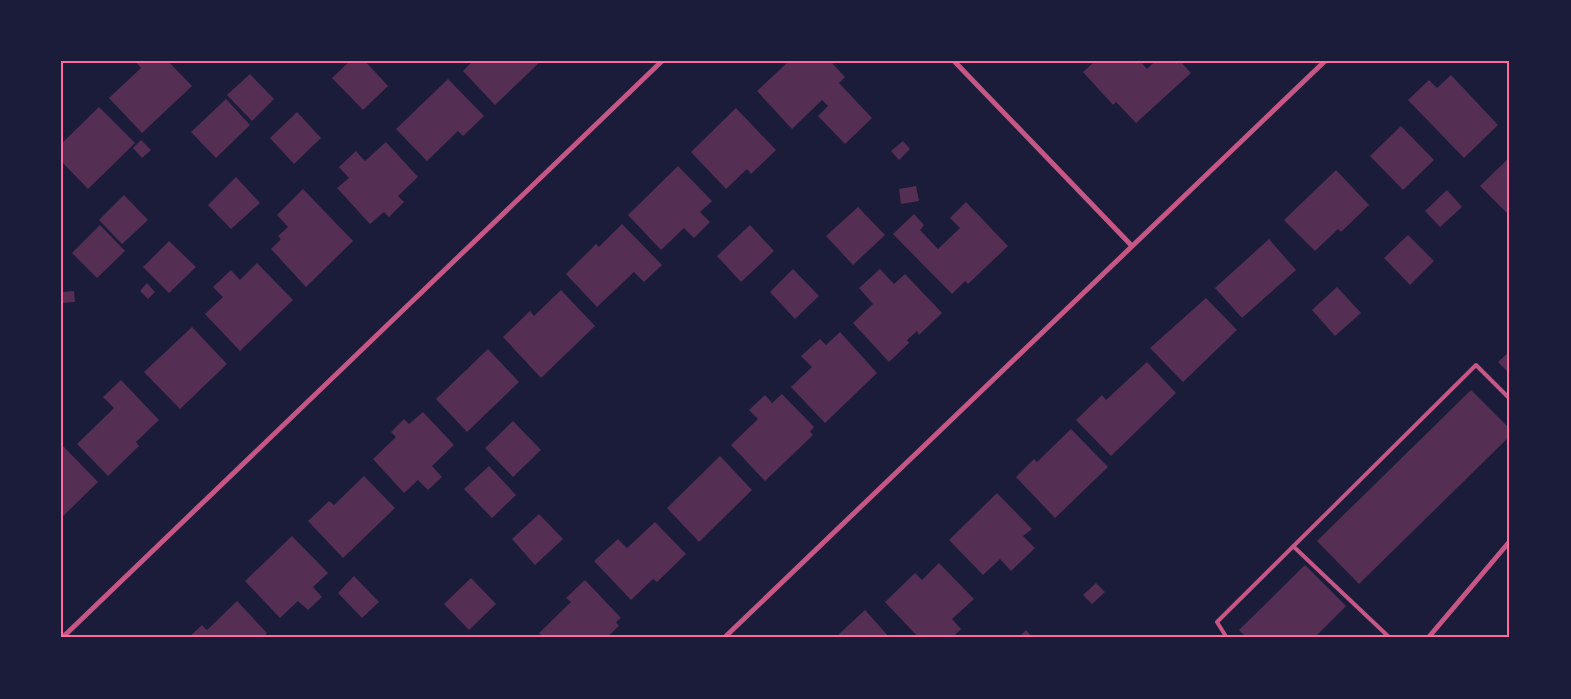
<svg xmlns="http://www.w3.org/2000/svg" width="1571" height="699" font-family="'Noto Sans',sans-serif">
<style>
.building{fill:#542f53}
.lines{fill:none;stroke-linecap:round;stroke-linejoin:round}
.service{stroke:#c65784;stroke-width:4}
.minor{stroke:#c65784;stroke-width:5}
.neatline{fill:none;stroke:#ff6b9d;stroke-width:2}
</style>
<rect width="100%" height="100%" fill="#1b1b3a"/>
<path class="building" d="M 135,61 L 168,61 L 192,86 L 142,133 L 109,98 L 141,68 Z
M 350,61 L 365,61 L 388,86 L 363,110 L 332,78 Z
M 473,61 L 541,61 L 495,105 L 463,71 Z
M 789,61 L 791,63 L 830,61 L 845,77 L 839,83 L 872,118 L 845,144 L 818,116 L 828,106 L 822,100 L 792,129 L 757,91 Z
M 1095,61 L 1140,61 L 1147,69 L 1155,61 L 1180,61 L 1191,73 L 1136,123 L 1116,102 L 1113,105 L 1083,72 Z
M 250,74 L 274,99 L 252,121 L 227,95 Z
M 1451,75 L 1498,125 L 1464,158 L 1408,100 L 1429,80 L 1437,88 Z
M 448,79 L 484,116 L 463,136 L 458,131 L 427,161 L 396,129 Z
M 226,99 L 250,125 L 216,158 L 191,132 Z
M 99,107 L 135,143 L 88,189 L 61,161 L 61,144 Z
M 736,108 L 776,150 L 751,174 L 747,169 L 726,189 L 691,152 Z
M 297,112 L 321,138 L 294,164 L 270,138 Z
M 1401,126 L 1434,160 L 1403,190 L 1370,156 Z
M 141,140 L 151,150 L 142,158 L 133,148 Z
M 903,141 L 910,149 L 899,160 L 891,151 Z
M 386,142 L 418,177 L 398,196 L 404,202 L 389,217 L 384,212 L 370,224 L 337,188 L 349,178 L 339,167 L 356,151 L 365,161 Z
M 1510,157 L 1510,216 L 1480,186 Z
M 678,166 L 712,201 L 700,212 L 710,222 L 694,238 L 684,228 L 661,250 L 628,215 Z
M 1336,170 L 1369,205 L 1341,232 L 1338,229 L 1315,251 L 1284,220 Z
M 236,177 L 260,203 L 231,229 L 208,205 Z
M 916,186 L 919,201 L 901,204 L 899,189 Z
M 303,189 L 353,241 L 306,287 L 271,249 L 281,239 L 278,236 L 288,227 L 277,215 Z
M 1447,190 L 1462,207 L 1440,227 L 1425,211 Z
M 124,195 L 148,220 L 122,244 L 99,220 Z
M 966,202 L 1008,246 L 968,284 L 965,281 L 952,294 L 893,234 L 914,214 L 924,225 L 920,230 L 938,249 L 960,228 L 950,218 Z
M 858,207 L 885,235 L 853,265 L 826,236 Z
M 622,224 L 662,265 L 644,282 L 634,272 L 597,307 L 566,274 L 596,244 L 599,247 Z
M 100,225 L 125,251 L 97,278 L 72,253 Z
M 750,225 L 774,251 L 741,282 L 717,256 Z
M 1408,235 L 1434,261 L 1410,285 L 1384,258 Z
M 1269,239 L 1296,270 L 1242,318 L 1215,288 Z
M 169,241 L 196,267 L 169,293 L 143,267 Z
M 257,263 L 293,300 L 240,351 L 205,314 L 223,297 L 213,287 L 231,270 L 240,280 Z
M 793,269 L 819,296 L 795,319 L 770,292 Z
M 880,269 L 894,284 L 905,274 L 942,313 L 919,335 L 917,331 L 907,340 L 909,343 L 889,362 L 853,323 L 873,304 L 859,288 Z
M 147,283 L 155,292 L 148,299 L 140,291 Z
M 1337,287 L 1361,313 L 1335,336 L 1312,310 Z
M 561,290 L 595,326 L 541,378 L 503,337 L 530,311 L 534,316 Z
M 74,291 L 75,302 L 61,303 L 61,292 Z
M 1206,298 L 1237,330 L 1183,382 L 1150,348 Z
M 192,327 L 227,364 L 180,409 L 144,372 Z
M 840,332 L 877,373 L 825,423 L 791,387 L 812,367 L 801,356 L 820,339 L 826,345 Z
M 488,349 L 519,382 L 467,432 L 436,399 Z
M 1510,351 L 1510,374 L 1498,362 Z
M 1147,362 L 1176,393 L 1111,456 L 1076,420 L 1102,395 L 1106,400 Z
M 121,380 L 159,420 L 136,442 L 139,446 L 108,476 L 77,444 L 114,408 L 103,397 Z
M 1471,390 L 1510,429 L 1510,436 L 1359,584 L 1317,541 Z
M 782,394 L 814,427 L 810,432 L 813,435 L 765,481 L 731,445 L 758,419 L 749,410 L 765,395 L 772,403 Z
M 423,412 L 454,445 L 432,466 L 442,477 L 428,490 L 418,480 L 404,493 L 373,459 L 396,437 L 391,432 L 404,419 L 409,424 Z
M 513,421 L 541,450 L 513,477 L 485,448 Z
M 1071,429 L 1108,467 L 1055,518 L 1016,477 L 1034,459 L 1037,462 Z
M 61,444 L 98,482 L 61,518 Z
M 720,456 L 752,490 L 699,542 L 667,508 Z
M 489,466 L 516,495 L 492,518 L 464,489 Z
M 364,476 L 395,508 L 343,558 L 308,521 L 329,501 L 334,505 Z
M 997,493 L 1032,529 L 1023,536 L 1035,548 L 1011,571 L 1000,559 L 983,575 L 949,540 Z
M 539,514 L 563,539 L 535,565 L 512,539 Z
M 655,522 L 686,554 L 657,582 L 653,579 L 631,600 L 594,561 L 618,539 L 627,548 Z
M 292,536 L 328,573 L 313,587 L 322,597 L 308,610 L 298,601 L 280,618 L 245,581 Z
M 939,563 L 974,599 L 952,619 L 961,629 L 952,638 L 919,638 L 885,602 L 915,573 L 922,580 Z
M 1305,565 L 1346,606 L 1314,638 L 1247,638 L 1239,630 Z
M 354,576 L 379,602 L 362,618 L 338,593 Z
M 471,578 L 496,604 L 469,630 L 444,604 Z
M 585,580 L 621,618 L 616,622 L 619,626 L 606,638 L 544,638 L 539,633 L 571,602 L 566,598 Z
M 1096,583 L 1105,592 L 1092,604 L 1083,595 Z
M 237,601 L 267,633 L 263,638 L 188,638 L 202,625 L 207,630 Z
M 865,610 L 890,638 L 842,638 L 839,634 Z
M 1026,630 L 1033,638 L 1018,638 Z"/>
<g class="lines">
<path class="service" d="M 1294,547 L 1390,638
M 1227,638 L 1217,622 L 1476,365 L 1510,399"/>
<path class="minor" d="M 954,61 L 1132,246
M 62,638 L 662,61
M 724,638 L 1325,61
M 1428,638 L 1510,541"/>
</g>
<rect width="1571" height="699" fill="none" stroke="#1b1b3a" stroke-width="125"/>
<rect x="62" y="62" width="1446" height="574" class="neatline"/>
</svg>
